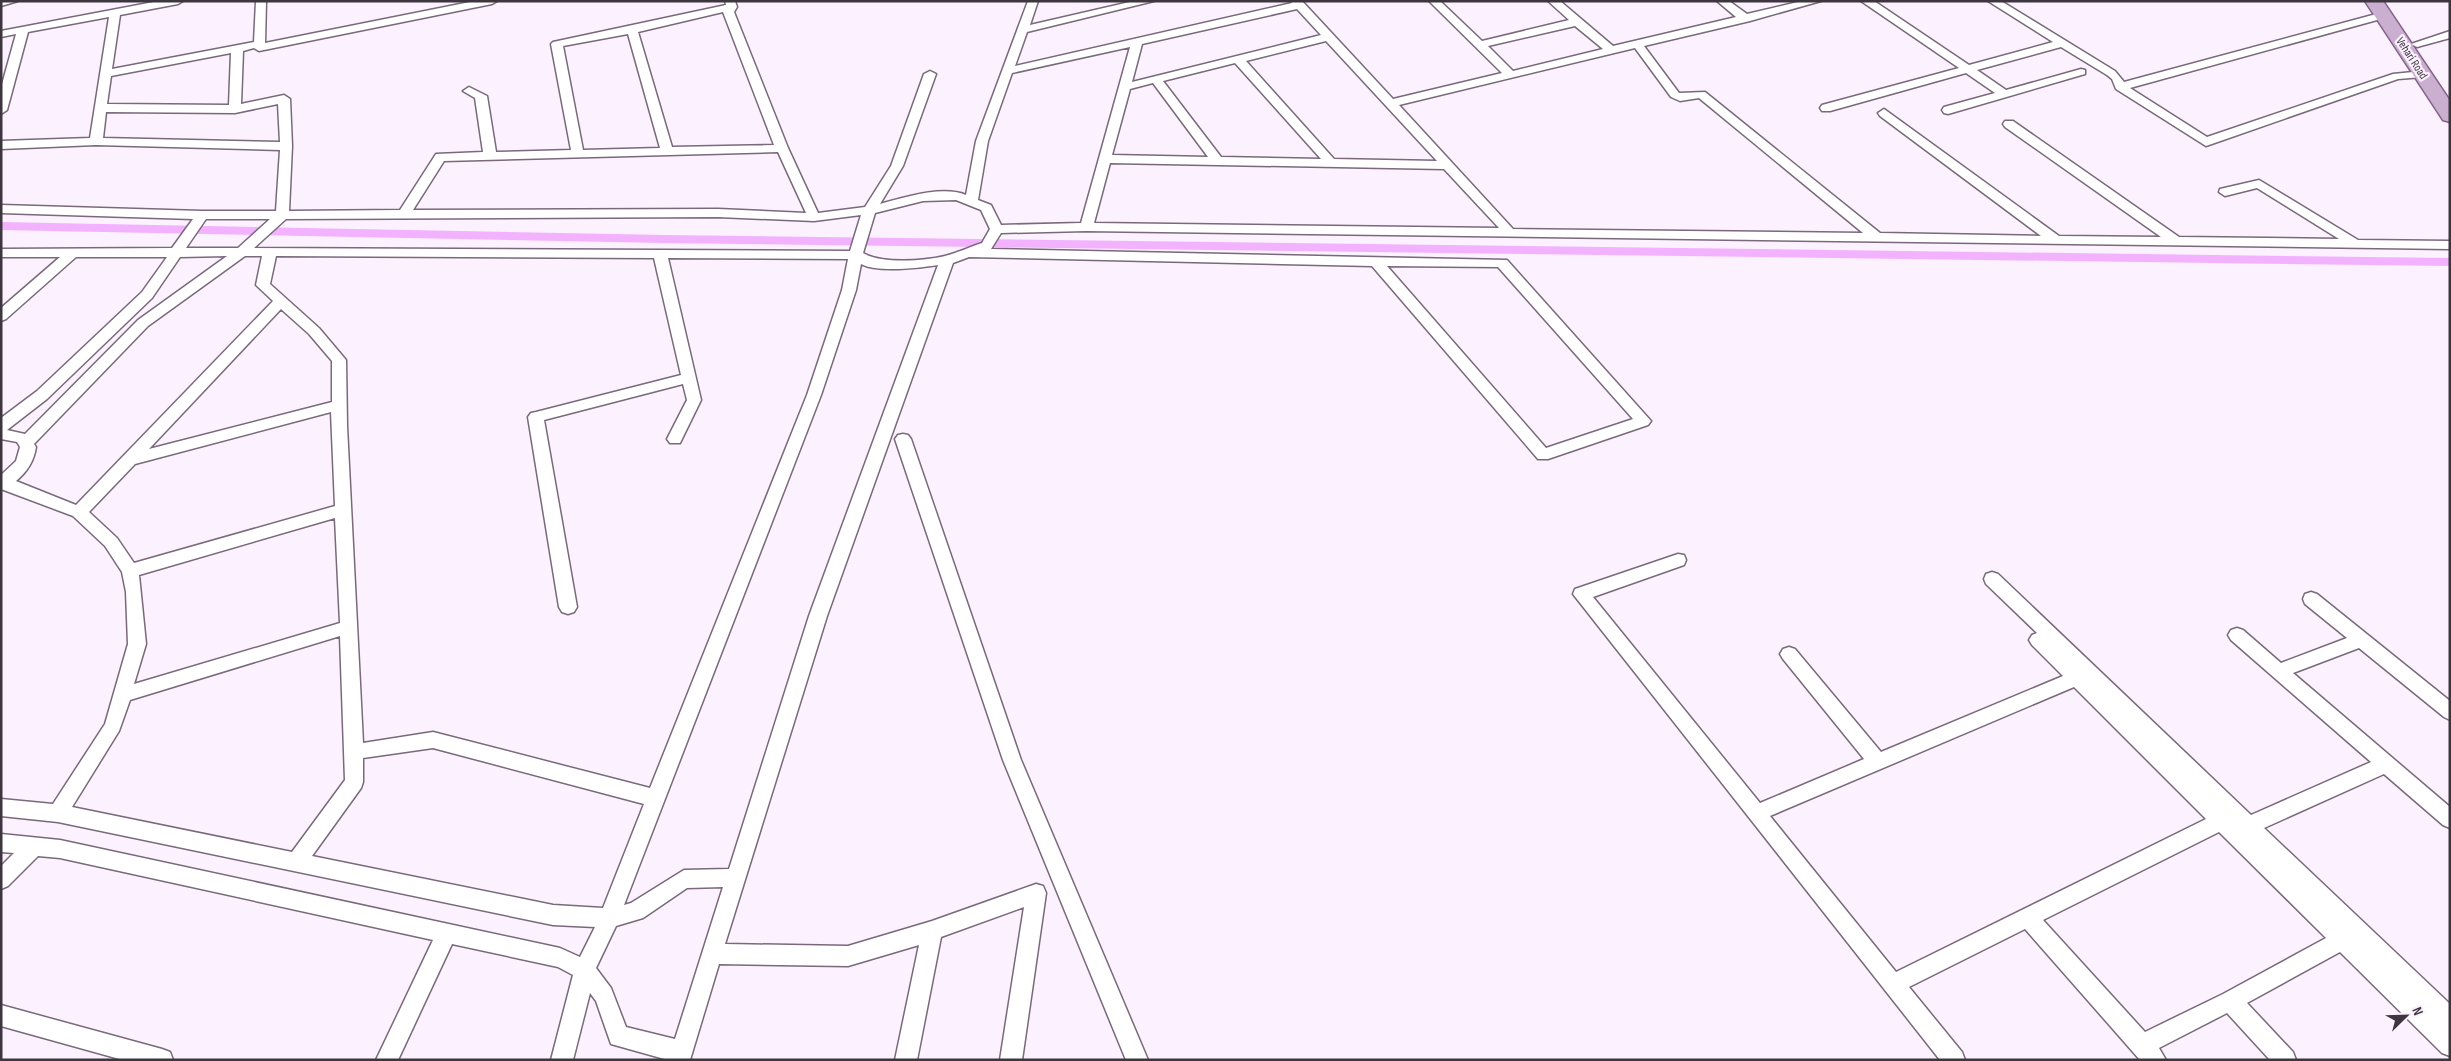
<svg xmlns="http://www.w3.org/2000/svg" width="2451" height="1061" font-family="'Sofia Sans Condensed',sans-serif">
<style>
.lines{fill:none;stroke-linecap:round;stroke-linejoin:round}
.canal{fill:#f3b2fe;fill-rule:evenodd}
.street-casing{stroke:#79697b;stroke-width:3}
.primary-casing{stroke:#836289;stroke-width:3}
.street{fill:#fff;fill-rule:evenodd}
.primary{fill:#cbafd0;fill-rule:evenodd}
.labels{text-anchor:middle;stroke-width:4.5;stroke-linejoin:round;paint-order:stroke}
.far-street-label{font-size:12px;fill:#3d363f;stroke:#fcf1fe}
</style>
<rect width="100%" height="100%" fill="#fcf1fe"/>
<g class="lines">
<path class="canal" d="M 1,222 L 664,235 L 2450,258 L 2450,266 L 664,243 L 1,230 Z"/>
<g class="street-casing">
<path id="street" d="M 1,1 L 18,1 L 1,6 Z
M 159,1 L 183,1 L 178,4 L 120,15 L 112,69 L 254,42 L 256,1 L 266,1 L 265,43 L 475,1 L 497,1 L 492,4 L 259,51 L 254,48 L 243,51 L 241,104 L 284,95 L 290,99 L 292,146 L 289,211 L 400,210 L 436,154 L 483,152 L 475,98 L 463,91 L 469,87 L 487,96 L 496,152 L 571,150 L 551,44 L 553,42 L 726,5 L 725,1 L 735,1 L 737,7 L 734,12 L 788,148 L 818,213 L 865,207 L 891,166 L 924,74 L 930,71 L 936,74 L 903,166 L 880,204 C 903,198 942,185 966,195 L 976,141 L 1028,1 L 1038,1 L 1030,25 L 1134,1 L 1154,1 L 1027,32 L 1015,66 L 1292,3 L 1291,1 L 1302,1 L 1393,99 L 1502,73 L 1429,1 L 1440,1 L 1482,41 L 1569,20 L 1548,1 L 1560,1 L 1613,46 L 1736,17 L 1717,1 L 1729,1 L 1747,14 L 1802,1 L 1821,1 L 1750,21 L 1644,46 L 1679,93 L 1705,92 L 1880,233 L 2041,236 L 1880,116 L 1878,113 L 1884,109 L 2059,236 L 2161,237 L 2005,127 L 2003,124 L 2005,121 L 2013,121 L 2179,237 L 2339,239 L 2257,188 L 2225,196 L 2219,192 L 2220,189 L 2259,180 L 2358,240 L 2450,241 L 2450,249 L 1086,231 L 1001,233 L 991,249 L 1507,260 L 1651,421 L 1648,425 L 1548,459 L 1538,459 L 1372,266 L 969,257 L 953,263 L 827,616 L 725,944 L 848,946 L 932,921 L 1036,884 L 1043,886 L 1046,893 L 1022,1060 L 1000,1060 L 1024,907 L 941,937 L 917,1060 L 895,1060 L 919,945 L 848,966 L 719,964 L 690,1060 L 668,1060 L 611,1044 L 596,1001 L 590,993 L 573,1060 L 551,1060 L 573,975 L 558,967 L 452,944 L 398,1060 L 376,1060 L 433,940 L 60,858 L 38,856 L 8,886 L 1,889 L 1,866 L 14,853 L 1,852 L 1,834 L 60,840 L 560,948 L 580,957 L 595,927 L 553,925 L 58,822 L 1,816 L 1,799 L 53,804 L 105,724 L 128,644 L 126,592 L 122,572 L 105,546 L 73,516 L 1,489 L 1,475 L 16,461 L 20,447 L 17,442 L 1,439 L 1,418 L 37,391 L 142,292 L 167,257 L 76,257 L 6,319 L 1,321 L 1,308 L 60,257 L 1,257 L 1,249 L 172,248 L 193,219 L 1,213 L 1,205 L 202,211 L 276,211 L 280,150 L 96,145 L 1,149 L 1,141 L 90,138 L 109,17 L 28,32 L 7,110 L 1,114 L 1,88 L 16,34 L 1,37 L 1,31 ZM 1297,9 L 1321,35 L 1132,82 L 1142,44 ZM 723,12 L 774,145 L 672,147 L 638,32 ZM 1575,26 L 1603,49 L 1513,71 L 1488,46 ZM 628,34 L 660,148 L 583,150 L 563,46 ZM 1326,41 L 1437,161 L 1334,159 L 1246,61 ZM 1130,47 L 1081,223 L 1001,225 L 991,205 L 978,200 L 988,141 L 1012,73 ZM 1635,48 L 1671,97 L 1680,101 L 1699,98 L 1863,233 L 1513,229 L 1399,105 ZM 231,53 L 229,105 L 107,104 L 111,76 ZM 1235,63 L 1321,159 L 1221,157 L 1163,81 ZM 1153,83 L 1208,157 L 1112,155 L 1130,89 ZM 278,104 L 280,142 L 103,138 L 106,112 L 235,113 ZM 778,152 L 806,213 L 718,209 L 413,210 L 444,161 ZM 1110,163 L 1444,169 L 1499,228 L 1094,223 ZM 956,200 L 981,210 L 990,229 L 982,243 C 970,247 957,253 945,256 C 924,261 881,264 863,253 L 875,213 L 923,201 ZM 861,215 L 850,251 L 254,248 L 286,219 L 718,217 L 814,221 ZM 206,219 L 270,219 L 238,248 L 186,248 ZM 227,256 L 138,320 L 25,434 L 7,430 L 47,399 L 152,298 L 180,257 ZM 245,256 L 262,256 L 256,285 L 273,301 L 76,505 L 16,481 C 27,472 34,461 36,447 L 34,444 L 148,326 ZM 276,256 L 654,258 L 681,375 L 536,412 L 531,413 L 528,417 L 559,607 L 562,612 L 568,614 L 574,612 L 577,607 L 544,420 L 683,384 L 687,400 L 667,439 L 670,443 L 680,443 L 701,400 L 668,258 L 848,259 L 842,290 L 807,395 L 650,788 L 433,732 L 363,743 L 347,426 L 346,360 L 319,328 L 270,284 ZM 861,264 C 877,273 920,268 938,265 L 809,616 L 729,869 L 684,870 L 631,903 L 624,905 L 821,395 L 856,290 ZM 1387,266 L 1498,267 L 1633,419 L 1546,448 ZM 281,309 L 309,334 L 332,361 L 332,402 L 149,449 ZM 331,412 L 335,506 L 134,563 L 117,538 L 89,512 L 135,464 ZM 335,518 L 340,623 L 134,684 L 146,644 L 139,575 ZM 340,636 L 345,780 L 292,852 L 72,807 L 119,731 L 130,700 ZM 433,748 L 644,804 L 603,908 L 553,905 L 312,856 L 361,788 L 363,782 L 363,758 ZM 723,887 L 675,1039 L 626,1027 L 611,988 L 596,968 L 616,926 L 643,918 L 687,888 Z
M 1861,1 L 1874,1 L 1969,65 L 2053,42 L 1988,1 L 2001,1 L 2115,71 L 2124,82 L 2380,13 L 2388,13 L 2389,15 L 2388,17 L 2130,88 L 2207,137 L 2393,74 L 2423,71 L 2429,74 L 2423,77 L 2398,79 L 2206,146 L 2116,89 L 2112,79 L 2107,75 L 2061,47 L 1977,70 L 2006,90 L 2081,69 L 2085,70 L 2085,74 L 1948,114 L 1944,113 L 1942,110 L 1944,107 L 1995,93 L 1966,73 L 1830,111 L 1822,111 L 1820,108 L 1822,105 L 1959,68 Z
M 2450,31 L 2450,38 L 2417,47 L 2411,44 Z
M 903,434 L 908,435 L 911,439 L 1021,760 L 1148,1060 L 1126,1060 L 1003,760 L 895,439 L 898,435 Z
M 1678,554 L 1684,555 L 1686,560 L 1684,565 L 1593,597 L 1760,803 L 1864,759 L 1783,659 L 1780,654 L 1783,649 L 1789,647 L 1795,649 L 1881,752 L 2063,676 L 2032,645 L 2029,640 L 2032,635 L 2037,633 L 1986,584 L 1984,579 L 1986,574 L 1992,572 L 1998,574 L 2251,815 L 2371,762 L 2231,640 L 2228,635 L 2231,630 L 2237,628 L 2243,630 L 2281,663 L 2347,638 L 2305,604 L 2303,599 L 2305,594 L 2311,592 L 2317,594 L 2450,701 L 2450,720 L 2444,717 L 2359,648 L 2293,673 L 2450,807 L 2450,828 L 2443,825 L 2384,774 L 2264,828 L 2450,1004 L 2450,1056 L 2442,1053 L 2340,952 L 2247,1003 L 2293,1052 L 2296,1060 L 2270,1060 L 2227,1013 L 2159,1048 L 2166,1060 L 2140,1060 L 2025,929 L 1909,987 L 1962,1052 L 1965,1060 L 1940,1060 L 1573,594 L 1575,589 ZM 2074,687 L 2206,819 L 1896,972 L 1770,816 ZM 2219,832 L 2326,938 L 2223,994 L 2145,1032 L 2043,920 Z
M 1,1005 L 162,1049 L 170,1052 L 173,1060 L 123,1060 L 1,1026 Z"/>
</g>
<g class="primary-casing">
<path id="primary" d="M 2365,1 L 2383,1 L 2450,101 L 2450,122 L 2443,120 Z"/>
</g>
<use href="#street" class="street"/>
<use href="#primary" class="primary"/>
</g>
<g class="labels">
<g class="far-street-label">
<text transform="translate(2412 58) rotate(57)" y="4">Vehari Road</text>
</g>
</g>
<rect width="2451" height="1061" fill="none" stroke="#3d363f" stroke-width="5"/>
<g transform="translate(2406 1016) rotate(67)" stroke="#fcf1fe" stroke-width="4" paint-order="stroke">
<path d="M0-4L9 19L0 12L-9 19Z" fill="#3d363f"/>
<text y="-8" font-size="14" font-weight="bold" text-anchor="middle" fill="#3d363f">N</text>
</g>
</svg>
